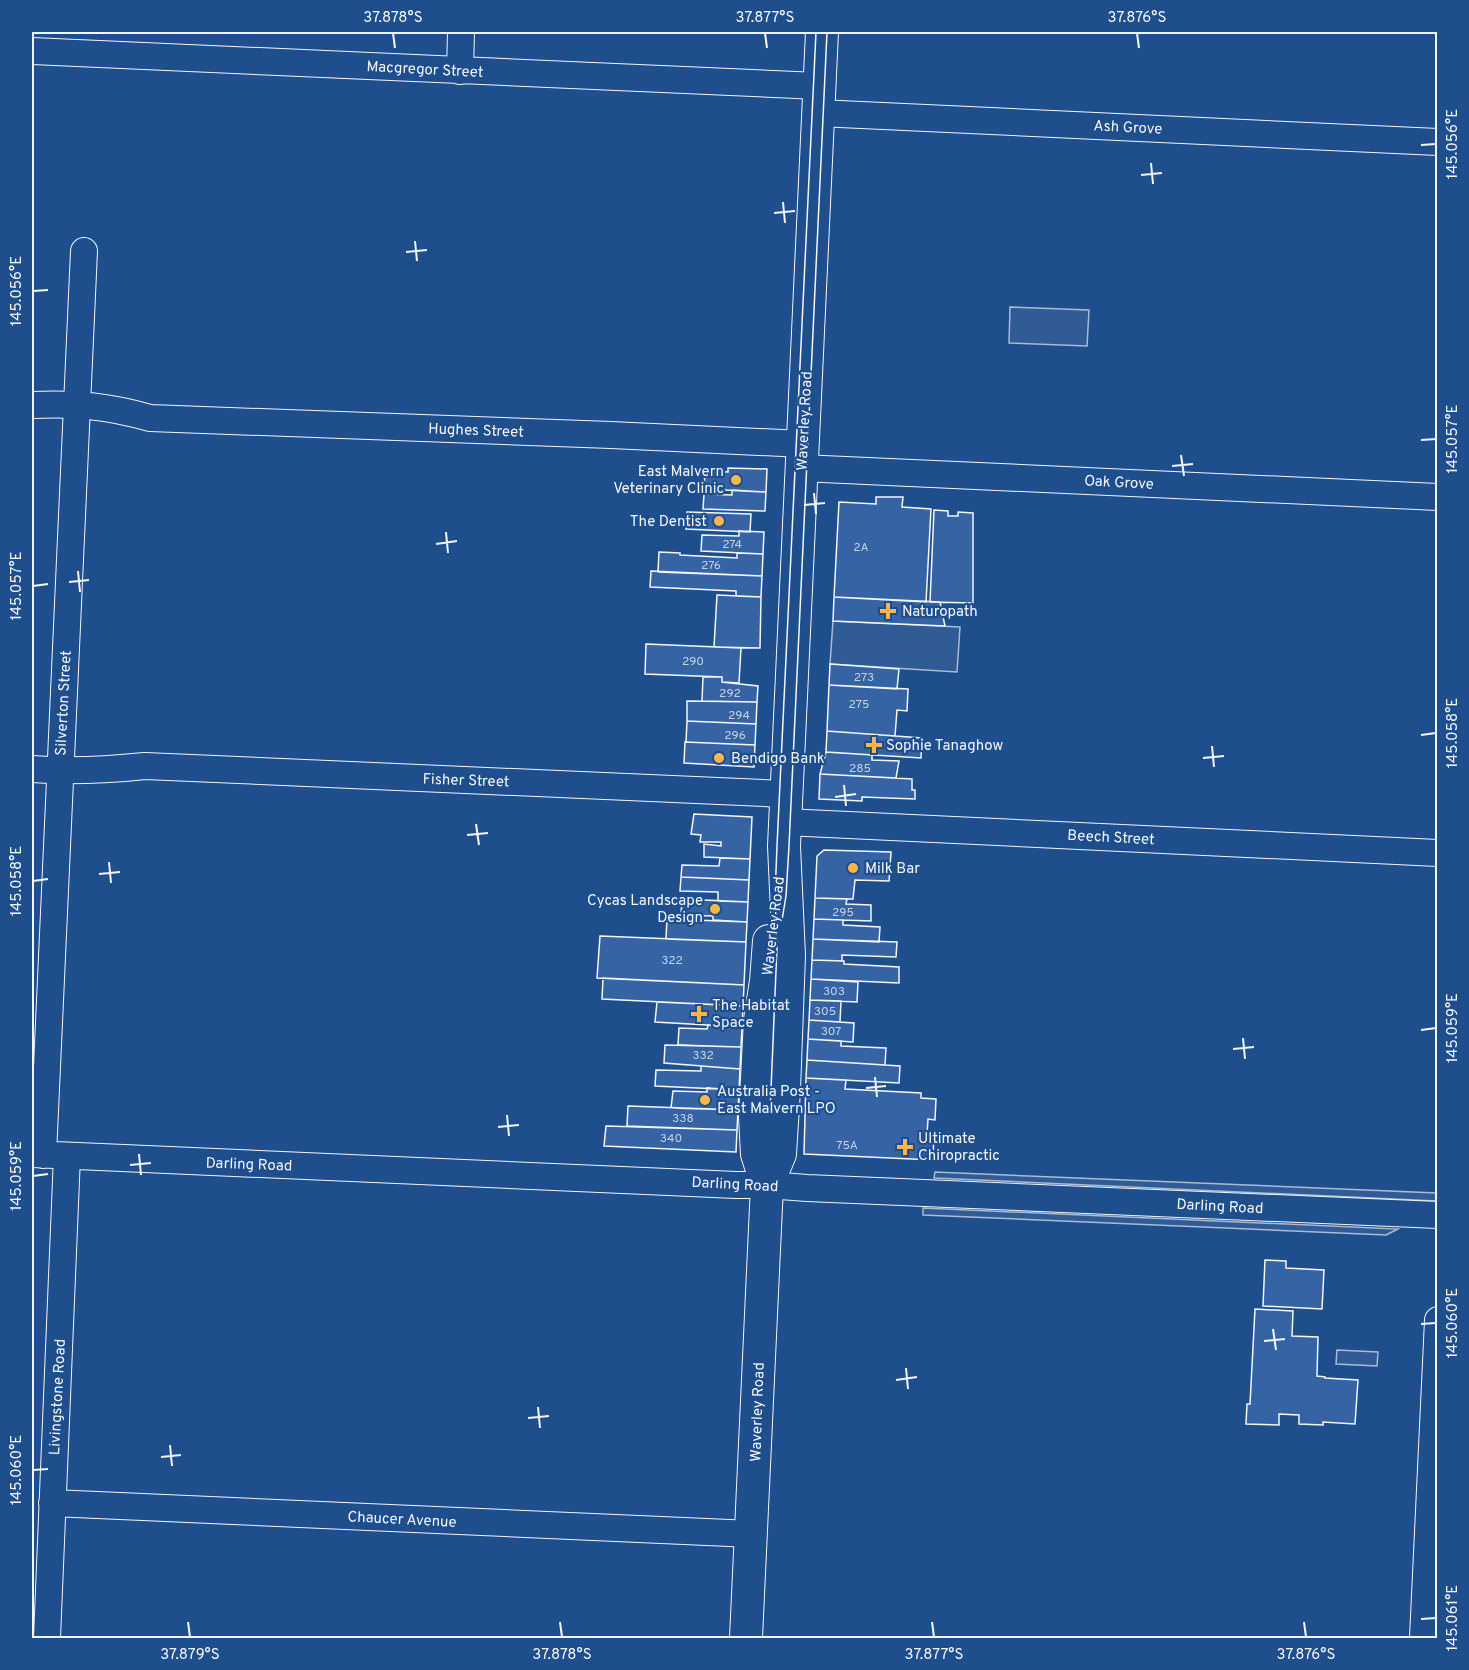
<svg xmlns="http://www.w3.org/2000/svg" width="1469" height="1670" font-family="Overpass,sans-serif">
<style>
.built{fill:#305b95;stroke:#a8bbd7;stroke-width:1.5}
.building{fill:#3563a3;stroke:#f2f6ff;stroke-width:1.5}
.lines{fill:none;stroke-linecap:round;stroke-linejoin:round}
.minor-casing{stroke:#f2f6ff;stroke-width:28}
.major-casing{stroke:#f2f6ff;stroke-width:34}
.minor{stroke:#1f4e8c;stroke-width:26}
.major{stroke:#1f4e8c;stroke-width:32}
.tram{stroke:#f2f6ff;stroke-width:1.5}
.ticks{fill:none;stroke:#f2f6ff;stroke-width:2}
.poi-dot{fill:#ffb74d;stroke:#1f4e8c;stroke-width:2}
.labels{text-anchor:middle;stroke-width:4.5;stroke-linejoin:round;paint-order:stroke}
.number-label{font-size:12px;fill:#c3d1e8}
.street-label{font-size:15px;fill:#f2f6ff;stroke:#1f4e8c}
.poi-label{font-size:15px;fill:#f2f6ff;stroke:#1f4e8c;text-anchor:start}
.neatline{fill:none;stroke:#f2f6ff;stroke-width:2}
.ticks-label{font-size:15px;text-anchor:middle;fill:#f2f6ff}
</style>
<rect width="100%" height="100%" fill="#1f4e8c"/>
<path class="built" d="M 1010,307 L 1089,310 L 1087,346 L 1009,343 Z
M 833,621 L 960,627 L 957,672 L 830,664 Z
M 935,1172 L 1437,1193 L 1437,1201 L 934,1178 Z
M 923,1208 L 1398,1229 L 1386,1235 L 923,1215 Z
M 1337,1350 L 1378,1352 L 1377,1366 L 1336,1364 Z"/>
<path class="building" d="M 728,468 L 767,469 L 766,492 L 704,489 L 705,471 L 728,472 Z
M 732,490 L 766,492 L 765,511 L 703,509 L 704,494 L 732,495 Z
M 876,497 L 903,497 L 902,507 L 931,509 L 926,602 L 834,597 L 839,502 L 876,504 Z
M 934,510 L 948,511 L 948,516 L 958,516 L 958,512 L 973,513 L 973,603 L 930,602 Z
M 687,512 L 751,514 L 750,532 L 686,529 Z
M 739,531 L 764,532 L 763,554 L 701,551 L 702,535 L 739,536 Z
M 659,552 L 680,553 L 680,555 L 737,558 L 737,553 L 763,554 L 762,576 L 658,572 Z
M 651,571 L 762,576 L 761,597 L 736,596 L 736,591 L 650,587 Z
M 717,595 L 761,597 L 760,648 L 714,647 Z
M 834,597 L 940,602 L 945,626 L 833,621 Z
M 646,644 L 741,648 L 739,683 L 722,682 L 722,677 L 645,674 Z
M 830,664 L 899,669 L 897,689 L 829,685 Z
M 703,677 L 722,677 L 722,682 L 758,686 L 757,702 L 702,701 Z
M 829,685 L 908,689 L 907,711 L 897,710 L 895,736 L 827,731 Z
M 687,701 L 757,702 L 756,724 L 687,721 Z
M 687,721 L 756,724 L 755,745 L 686,742 Z
M 827,731 L 922,738 L 921,758 L 826,752 Z
M 685,742 L 755,745 L 754,767 L 684,763 Z
M 826,752 L 872,755 L 872,760 L 899,761 L 896,778 L 820,774 Z
M 820,774 L 912,779 L 912,790 L 915,790 L 915,799 L 862,797 L 862,801 L 819,799 Z
M 694,814 L 752,817 L 750,859 L 704,857 L 704,844 L 721,846 L 721,842 L 700,842 L 701,835 L 691,834 Z
M 824,850 L 891,852 L 889,881 L 855,880 L 853,899 L 815,898 L 817,856 Z
M 720,858 L 750,859 L 749,880 L 681,877 L 682,865 L 719,866 Z
M 681,877 L 749,880 L 748,902 L 718,901 L 718,892 L 680,891 Z
M 815,898 L 847,899 L 846,904 L 871,905 L 871,921 L 814,919 Z
M 682,899 L 748,902 L 747,922 L 713,920 L 713,916 L 681,915 Z
M 667,919 L 747,922 L 746,942 L 666,939 Z
M 814,919 L 843,920 L 843,925 L 880,927 L 879,942 L 813,939 Z
M 600,936 L 746,942 L 744,985 L 597,978 Z
M 813,939 L 897,942 L 896,957 L 842,955 L 842,961 L 812,960 Z
M 812,960 L 844,961 L 844,964 L 899,967 L 899,983 L 811,979 Z
M 603,978 L 744,985 L 743,1006 L 602,999 Z
M 811,979 L 858,982 L 857,1002 L 810,1000 Z
M 810,1000 L 841,1001 L 840,1022 L 809,1020 Z
M 657,1002 L 743,1006 L 742,1027 L 655,1022 Z
M 809,1020 L 854,1023 L 853,1042 L 808,1039 Z
M 708,1025 L 742,1027 L 741,1047 L 678,1045 L 679,1028 L 707,1029 Z
M 808,1039 L 841,1041 L 841,1046 L 886,1048 L 885,1065 L 807,1060 Z
M 665,1045 L 741,1047 L 740,1069 L 664,1063 Z
M 807,1060 L 900,1066 L 899,1083 L 806,1078 Z
M 701,1066 L 740,1069 L 739,1090 L 655,1086 L 656,1070 L 701,1071 Z
M 806,1078 L 846,1080 L 845,1089 L 921,1093 L 921,1098 L 936,1099 L 935,1120 L 928,1119 L 927,1134 L 934,1135 L 933,1160 L 804,1154 Z
M 707,1088 L 739,1090 L 738,1110 L 671,1108 L 673,1091 L 707,1092 Z
M 628,1106 L 738,1110 L 737,1130 L 627,1126 Z
M 606,1126 L 737,1130 L 736,1152 L 604,1146 Z
M 1265,1260 L 1286,1261 L 1286,1268 L 1324,1270 L 1322,1309 L 1263,1306 Z
M 1255,1309 L 1293,1311 L 1292,1336 L 1318,1337 L 1317,1376 L 1325,1377 L 1325,1378 L 1358,1380 L 1355,1424 L 1323,1422 L 1323,1425 L 1299,1424 L 1299,1415 L 1279,1414 L 1279,1425 L 1246,1424 L 1247,1404 L 1250,1404 Z"/>
<g class="lines">
<g class="minor-casing">
<path id="minor" d="M 32,51 L 819,86
M 460,71 L 461,32
M 818,113 L 1438,142
M 32,405 C 75,403 108,406 150,418 L 611,435 L 803,444
M 801,468 L 1438,497
M 32,769 C 71,772 106,770 145,766 L 786,794
M 785,822 L 1438,853
M 32,1154 L 736,1185 L 767,1185 L 807,1188 L 1438,1215
M 43,1155 L 84,251
M 52,1503 L 752,1534
M 47,1638 L 67,1156
M 1423,1638 L 1438,1320"/>
</g>
<g class="major-casing">
<path id="major" d="M 767,1185 L 757,1154 L 755,1117 L 760,1020 L 766,981 L 769,941
M 746,1638 L 767,1185 L 780,1154 L 784,1090 L 789,956 L 784,846 L 822,32"/>
</g>
<use href="#minor" class="minor"/>
<use href="#major" class="major"/>
<path class="tram" d="M 782,920 L 786,896 L 789,846 L 827,32
M 770,1113 L 777,947 L 775,896 L 777,846 L 816,32"/>
</g>
<path class="ticks" d="M 393,33 L 395,48M 765,33 L 767,48M 1137,33 L 1139,48M 1421,145 L 1436,144M 1151,163 L 1153,184M 1141,175 L 1162,173M 783,202 L 785,223M 774,213 L 795,211M 415,241 L 417,261M 406,252 L 427,250M 33,291 L 48,290M 1421,440 L 1436,439M 1181,455 L 1184,476M 1172,466 L 1193,464M 814,493 L 816,514M 804,505 L 825,503M 446,532 L 448,553M 436,544 L 457,541M 78,571 L 80,592M 69,582 L 89,580M 33,586 L 48,584M 1421,735 L 1436,733M 1212,746 L 1214,767M 1203,758 L 1224,756M 844,785 L 846,806M 835,797 L 856,794M 476,824 L 479,845M 467,835 L 488,833M 109,862 L 111,883M 99,874 L 120,872M 33,881 L 48,879M 1421,1030 L 1436,1028M 1243,1038 L 1245,1059M 1233,1049 L 1254,1047M 875,1077 L 877,1097M 866,1088 L 886,1086M 507,1115 L 509,1136M 498,1127 L 519,1125M 139,1154 L 141,1175M 130,1165 L 151,1163M 33,1176 L 48,1174M 1421,1324 L 1436,1323M 1273,1329 L 1276,1350M 1264,1341 L 1285,1339M 906,1368 L 908,1389M 896,1380 L 917,1377M 538,1407 L 540,1428M 528,1418 L 549,1416M 170,1445 L 172,1466M 161,1457 L 181,1455M 33,1470 L 48,1469M 1421,1619 L 1436,1618M 188,1622 L 190,1637M 560,1622 L 562,1637M 932,1622 L 934,1637M 1304,1622 L 1306,1637"/>
<g class="poi-dot">
<circle cx="736" cy="480" r="6"/>
<circle cx="719" cy="521" r="6"/>
<path d="M885 602h6v6h6v6h-6v6h-6v-6h-6v-6h6z"/>
<path d="M871 736h6v6h6v6h-6v6h-6v-6h-6v-6h6z"/>
<circle cx="719" cy="758" r="6"/>
<circle cx="853" cy="868" r="6"/>
<circle cx="715" cy="909" r="6"/>
<path d="M696 1005h6v6h6v6h-6v6h-6v-6h-6v-6h6z"/>
<circle cx="705" cy="1100" r="6"/>
<path d="M902 1138h6v6h6v6h-6v6h-6v-6h-6v-6h6z"/>
</g>
<g class="labels">
<g class="number-label">
<text x="732" y="548">274</text>
<text x="861" y="551">2A</text>
<text x="711" y="569">276</text>
<text x="693" y="665">290</text>
<text x="864" y="681">273</text>
<text x="730" y="697">292</text>
<text x="859" y="708">275</text>
<text x="739" y="719">294</text>
<text x="735" y="739">296</text>
<text x="860" y="772">285</text>
<text x="843" y="916">295</text>
<text x="672" y="964">322</text>
<text x="834" y="995">303</text>
<text x="825" y="1015">305</text>
<text x="831" y="1035">307</text>
<text x="703" y="1059">332</text>
<text x="683" y="1122">338</text>
<text x="671" y="1142">340</text>
<text x="847" y="1149">75A</text>
</g>
<g class="street-label">
<text transform="translate(425 69) rotate(3)" y="5">Macgregor Street</text>
<text transform="translate(1128 127) rotate(3)" y="5">Ash Grove</text>
<text transform="translate(804 421) rotate(-87)" y="5">Waverley Road</text>
<text transform="translate(476 430) rotate(2)" y="5">Hughes Street</text>
<text transform="translate(1119 482) rotate(3)" y="5">Oak Grove</text>
<text transform="translate(63 703) rotate(-87)" y="5">Silverton Street</text>
<text transform="translate(466 780) rotate(2)" y="5">Fisher Street</text>
<text transform="translate(1111 837) rotate(3)" y="5">Beech Street</text>
<text transform="translate(773 926) rotate(-83)" y="5">Waverley Road</text>
<text transform="translate(249 1164) rotate(2)" y="5">Darling Road</text>
<text transform="translate(735 1184) rotate(3)" y="5">Darling Road</text>
<text transform="translate(1220 1206) rotate(3)" y="5">Darling Road</text>
<text transform="translate(57 1397) rotate(-87)" y="5">Livingstone Road</text>
<text transform="translate(757 1412) rotate(-88)" y="5">Waverley Road</text>
<text transform="translate(402 1519) rotate(3)" y="5">Chaucer Avenue</text>
</g>
<g class="poi-label">
<text x="724" y="476" text-anchor="end">East Malvern<tspan x="724" dy="17">Veterinary Clinic</tspan></text>
<text x="707" y="526" text-anchor="end">The Dentist</text>
<text x="902" y="616">Naturopath</text>
<text x="886" y="750">Sophie Tanaghow</text>
<text x="731" y="763">Bendigo Bank</text>
<text x="865" y="873">Milk Bar</text>
<text x="703" y="905" text-anchor="end">Cycas Landscape<tspan x="703" dy="17">Design</tspan></text>
<text x="712" y="1010">The Habitat<tspan x="712" dy="17">Space</tspan></text>
<text x="717" y="1096">Australia Post -<tspan x="717" dy="17">East Malvern LPO</tspan></text>
<text x="918" y="1143">Ultimate<tspan x="918" dy="17">Chiropractic</tspan></text>
</g>
</g>
<rect width="1469" height="1670" fill="none" stroke="#1f4e8c" stroke-width="66"/>
<rect x="33" y="33" width="1403" height="1604" class="neatline"/>
<g class="ticks-label">
<text x="393" y="22">37.878°S</text>
<text x="765" y="22">37.877°S</text>
<text x="1137" y="22">37.876°S</text>
<text transform="translate(1452 144) rotate(-90)" y="5">145.056°E</text>
<text transform="translate(16 291) rotate(-90)" y="5">145.056°E</text>
<text transform="translate(1452 439) rotate(-90)" y="5">145.057°E</text>
<text transform="translate(16 586) rotate(-90)" y="5">145.057°E</text>
<text transform="translate(1452 733) rotate(-90)" y="5">145.058°E</text>
<text transform="translate(16 881) rotate(-90)" y="5">145.058°E</text>
<text transform="translate(1452 1028) rotate(-90)" y="5">145.059°E</text>
<text transform="translate(16 1176) rotate(-90)" y="5">145.059°E</text>
<text transform="translate(1452 1323) rotate(-90)" y="5">145.060°E</text>
<text transform="translate(16 1470) rotate(-90)" y="5">145.060°E</text>
<text transform="translate(1452 1618) rotate(-90)" y="5">145.061°E</text>
<text x="190" y="1659">37.879°S</text>
<text x="562" y="1659">37.878°S</text>
<text x="934" y="1659">37.877°S</text>
<text x="1306" y="1659">37.876°S</text>
</g>
</svg>
